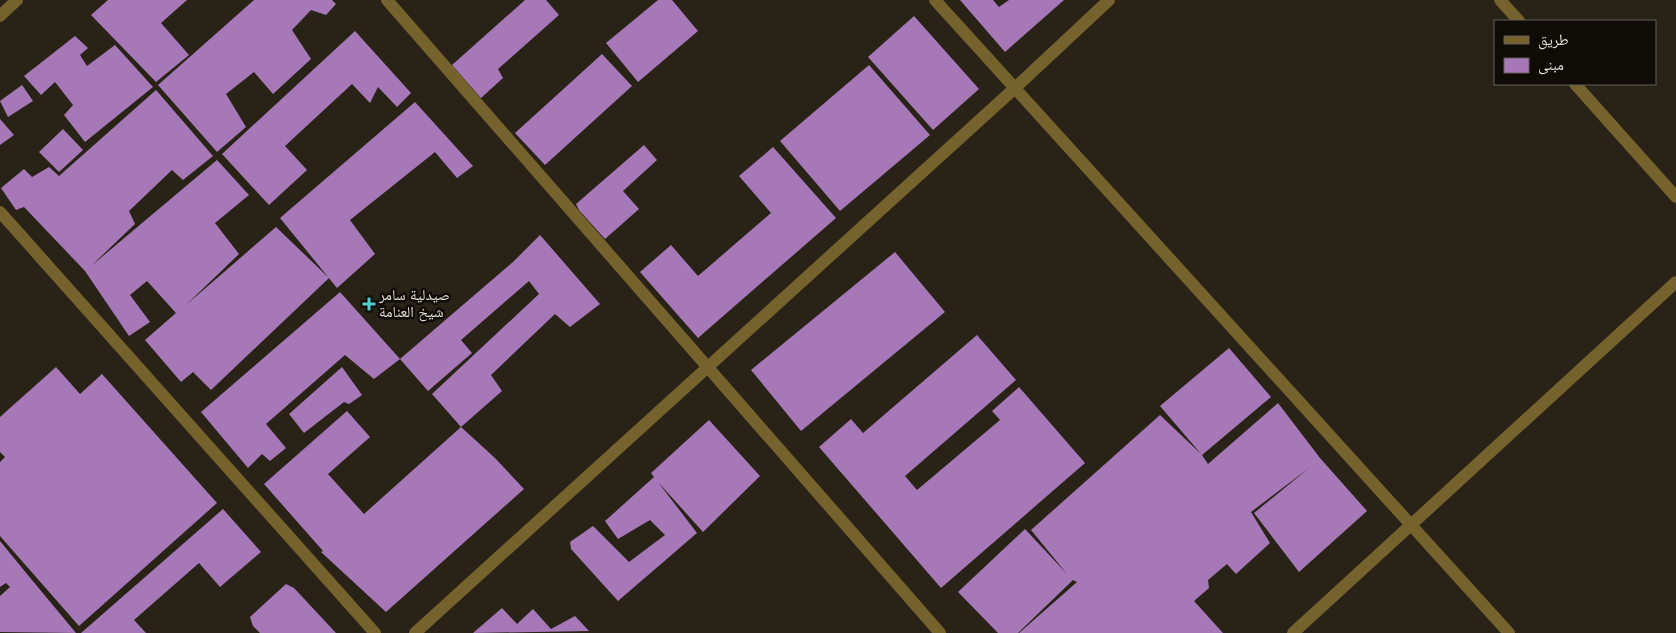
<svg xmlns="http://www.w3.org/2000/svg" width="1676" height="633" font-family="Jost,'Noto Naskh Arabic',sans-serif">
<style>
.building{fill:#a778b8}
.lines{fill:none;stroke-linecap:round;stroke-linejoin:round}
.minor{stroke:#75622d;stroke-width:12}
.poi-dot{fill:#52cdd0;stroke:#0f0c08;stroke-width:2}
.labels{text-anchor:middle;stroke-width:5;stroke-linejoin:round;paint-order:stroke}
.poi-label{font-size:15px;fill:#e3ded7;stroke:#0f0c08;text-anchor:start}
</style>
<rect width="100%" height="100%" fill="#292317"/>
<path class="building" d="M 108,0 L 187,0 L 161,23 L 189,55 L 156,82 L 91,15 Z
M 254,0 L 332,0 L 336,4 L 326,15 L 311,10 L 292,30 L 311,59 L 273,94 L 254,72 L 226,94 L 246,127 L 217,152 L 158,85 Z
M 525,0 L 546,0 L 559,15 L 498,69 L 503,78 L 481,98 L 452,65 Z
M 658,0 L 672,0 L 698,31 L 638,82 L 606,43 Z
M 960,0 L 993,0 L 999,7 L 1009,0 L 1064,0 L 1005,52 Z
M 914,16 L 979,89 L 933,130 L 868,57 Z
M 355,31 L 411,93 L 397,107 L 378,87 L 370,103 L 352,84 L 285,146 L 307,170 L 269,205 L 222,154 Z
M 75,36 L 88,48 L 80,55 L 87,66 L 115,45 L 153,87 L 85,142 L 64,115 L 73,105 L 55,82 L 41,95 L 24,76 Z
M 602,54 L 632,86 L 545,165 L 515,133 Z
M 869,65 L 930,135 L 840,211 L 780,141 Z
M 22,85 L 33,101 L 8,117 L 0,101 Z
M 156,90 L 213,156 L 183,180 L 172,170 L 129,211 L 135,224 L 91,266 L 217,160 L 249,195 L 215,223 L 239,254 L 186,305 L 276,227 L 329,278 L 211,390 L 193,372 L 181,382 L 145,340 L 176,313 L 147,281 L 130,295 L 150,322 L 129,336 L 85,271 L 24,207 L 16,210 L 1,188 L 24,169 L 32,177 L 49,167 L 59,176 Z
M 415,102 L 473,166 L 457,178 L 435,152 L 350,220 L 375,254 L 337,288 L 280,218 Z
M 0,119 L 14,135 L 0,145 Z
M 63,129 L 83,150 L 59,172 L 39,152 Z
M 644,145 L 657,160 L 623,191 L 639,209 L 605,239 L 579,210 L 576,204 Z
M 773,147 L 836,218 L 698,338 L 640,272 L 671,245 L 698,276 L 771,213 L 739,176 Z
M 540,235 L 600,304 L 570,327 L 555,314 L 491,375 L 502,391 L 461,427 L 432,394 L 539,294 L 529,281 L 461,340 L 472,353 L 428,391 L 400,359 L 513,262 Z
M 895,252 L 945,312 L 801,431 L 751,370 Z
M 340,292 L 400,359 L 374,379 L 345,355 L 266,424 L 286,448 L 270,461 L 262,454 L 248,468 L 201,412 Z
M 977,335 L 1016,380 L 905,476 L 917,490 L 1000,420 L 992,411 L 1019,387 L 1085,463 L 941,588 L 819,447 L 851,419 L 863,433 Z
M 1229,348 L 1271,397 L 1202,455 L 1208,464 L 1278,403 L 1320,458 L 1367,511 L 1299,572 L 1254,513 L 1309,468 L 1251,512 L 1270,543 L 1236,574 L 1227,564 L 1208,580 L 1209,588 L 1194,601 L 1223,633 L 1019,633 L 1077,582 L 1073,580 L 1018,633 L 998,633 L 958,592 L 1025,529 L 1067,574 L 1031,530 L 1160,415 L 1201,454 L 1160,406 Z
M 56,367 L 80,394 L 102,374 L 217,503 L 79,626 L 0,536 L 0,462 L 5,457 L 0,452 L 0,417 Z
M 342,367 L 362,395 L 349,404 L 344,402 L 304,433 L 289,414 Z
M 347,411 L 370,437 L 328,474 L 364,514 L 461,427 L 495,458 L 524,489 L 386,612 L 321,552 L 323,551 L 264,484 Z
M 709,420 L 760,476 L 703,532 L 658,482 L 697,533 L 618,601 L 571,549 L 570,542 L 593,526 L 629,562 L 665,535 L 650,520 L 618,539 L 605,521 L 654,477 L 651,473 Z
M 223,509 L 261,552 L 220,587 L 199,563 L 134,620 L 146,633 L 81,633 Z
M 0,541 L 27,574 L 76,633 L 0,632 L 0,596 L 10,587 L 6,583 L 0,587 Z
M 286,584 L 294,588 L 336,633 L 260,633 L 253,626 L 250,617 Z
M 502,608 L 517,624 L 533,609 L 551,629 L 575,616 L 589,631 L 473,633 Z"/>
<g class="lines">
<path class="minor" d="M 387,0 L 940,633
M 935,0 L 1509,633
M 1500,0 L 1519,21
M 0,16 L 17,0
M 1575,84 L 1676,197
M 0,212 L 375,633
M 415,633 L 1015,88 L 1109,0
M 1293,633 L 1676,282"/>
</g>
<path class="poi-dot" d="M366.5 296.5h5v5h5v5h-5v5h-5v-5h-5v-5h5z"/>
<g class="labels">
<g class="poi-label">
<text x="379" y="300">صيدلية سامر<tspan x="379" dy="17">شيخ العنامة</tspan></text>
</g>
</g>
<rect x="1494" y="20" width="162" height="65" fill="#0f0c08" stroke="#64605b"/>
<rect x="1504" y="36" width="25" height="8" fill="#75622d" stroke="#64605b"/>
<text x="1538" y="45" font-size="15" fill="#e3ded7">طريق</text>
<rect x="1504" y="58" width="25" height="15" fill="#a778b8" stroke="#64605b"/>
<text x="1538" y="70" font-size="15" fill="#e3ded7">مبنى</text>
</svg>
